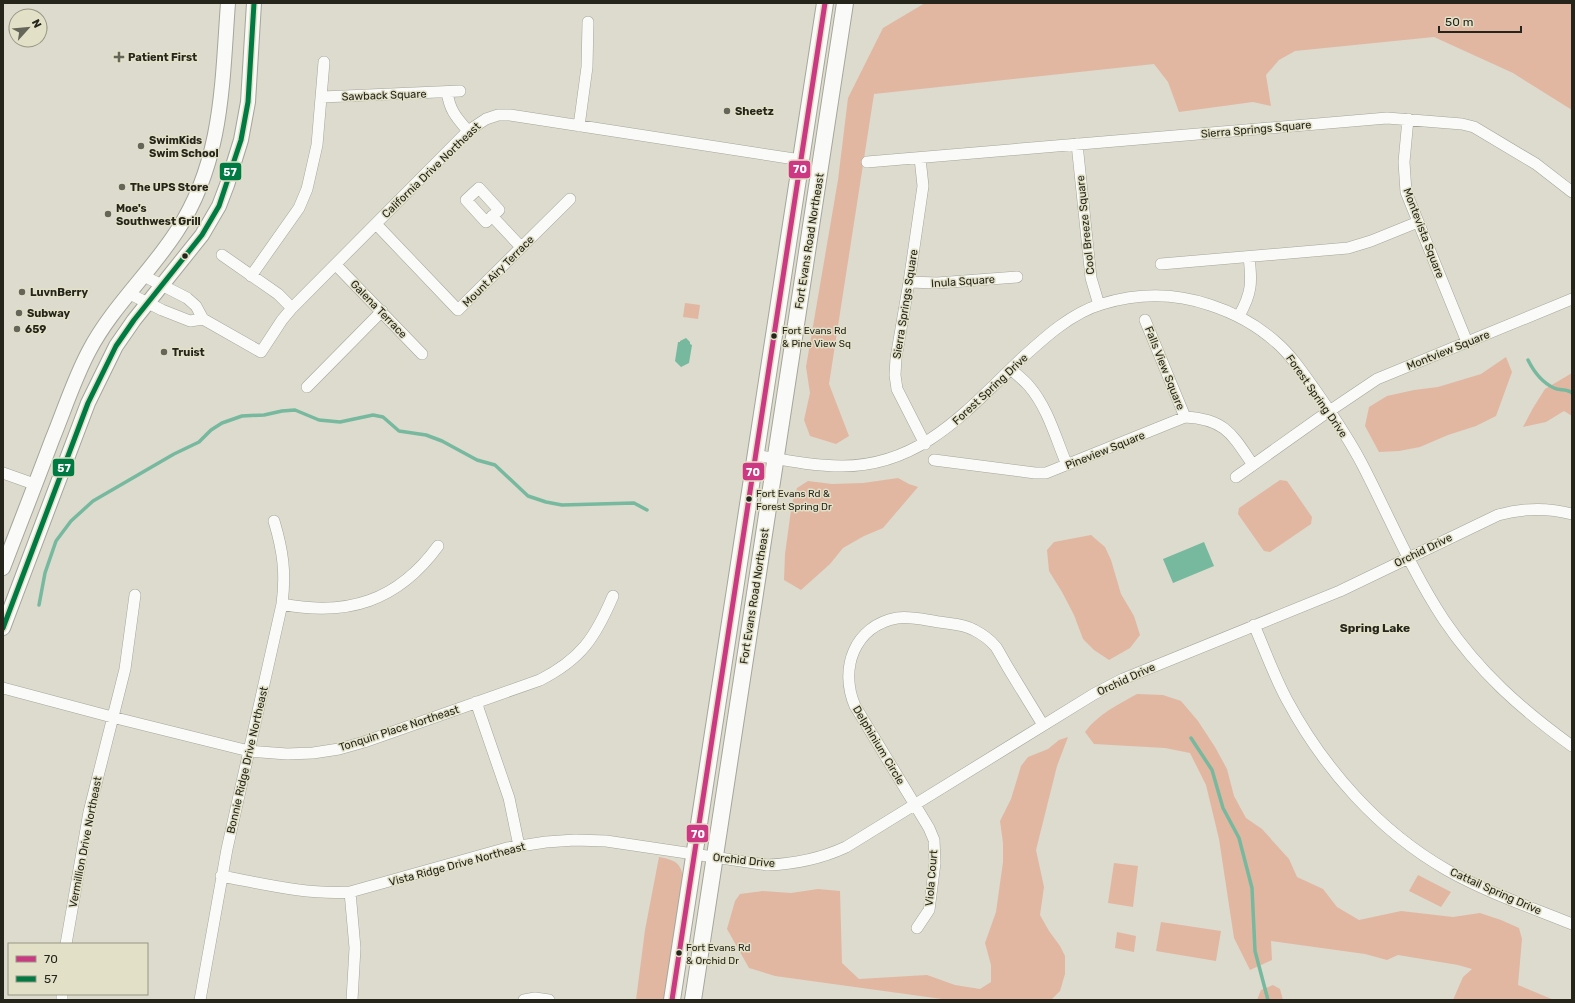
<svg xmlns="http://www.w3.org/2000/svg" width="1575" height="1003" font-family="Rubik,sans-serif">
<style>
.green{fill:#e1b7a2}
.water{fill:#76b99e}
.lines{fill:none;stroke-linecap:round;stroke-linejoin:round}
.stream{stroke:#76b99e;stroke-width:3.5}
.minor-casing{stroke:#a5a59a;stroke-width:12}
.tertiary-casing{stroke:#a5a59a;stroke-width:16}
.secondary-casing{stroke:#a5a59a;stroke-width:18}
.minor{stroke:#fafaf8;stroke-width:11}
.tertiary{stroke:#fafaf8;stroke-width:14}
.secondary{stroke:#fafaf8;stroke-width:16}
.bus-1-casing{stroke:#e2e1c8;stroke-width:8}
.bus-2-casing{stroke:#e2e1c8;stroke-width:8}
.bus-1{stroke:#cd3883;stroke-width:5}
.bus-2{stroke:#007a43;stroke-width:5}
.poi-dot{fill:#66655a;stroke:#e2e1c8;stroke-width:1.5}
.bus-dot{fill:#26251c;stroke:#e2e1c8;stroke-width:1.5}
.labels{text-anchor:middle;stroke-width:3;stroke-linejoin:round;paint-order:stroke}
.bus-label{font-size:10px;fill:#26251c;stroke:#e2e1c8;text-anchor:start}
.poi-label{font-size:11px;font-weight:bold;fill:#26251c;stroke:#e2e1c8;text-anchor:start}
.street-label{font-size:11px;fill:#26251c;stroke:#e2e1c8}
.neighbourhood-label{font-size:12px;font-weight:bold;fill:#26251c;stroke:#e2e1c8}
.line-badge{stroke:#e2e1c8;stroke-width:1.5}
.badge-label{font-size:11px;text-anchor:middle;font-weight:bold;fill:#fff}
</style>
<rect width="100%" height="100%" fill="#dcdbce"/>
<path class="green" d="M 925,3 L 1572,3 L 1572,110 L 1513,73 L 1434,37 L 1295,51 L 1279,60 L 1266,75 L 1271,106 L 1253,102 L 1179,112 L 1168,82 L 1154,64 L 874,94 L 829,384 L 849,436 L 836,444 L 810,436 L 804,420 L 810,393 L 806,367 L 838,180 L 848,98 L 883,28 Z
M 685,303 L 700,305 L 698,319 L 683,317 Z
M 1506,357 L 1512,372 L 1496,416 L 1476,426 L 1448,435 L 1420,447 L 1399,451 L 1379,452 L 1365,426 L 1369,407 L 1387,396 L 1414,390 L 1438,387 L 1481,374 Z
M 1572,373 L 1572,416 L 1564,411 L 1546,422 L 1523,427 L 1533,408 L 1545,389 Z
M 898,478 L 909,484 L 918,487 L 883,528 L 864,536 L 843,548 L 830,564 L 801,590 L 784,580 L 785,554 L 792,503 L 797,488 L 808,481 L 832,484 L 863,483 Z
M 1280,480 L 1287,481 L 1312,517 L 1311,524 L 1270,552 L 1264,551 L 1238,514 L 1239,508 Z
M 1091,535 L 1105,547 L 1111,560 L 1121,594 L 1134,616 L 1140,635 L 1130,648 L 1109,660 L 1094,650 L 1083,639 L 1074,615 L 1062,592 L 1049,571 L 1047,550 L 1054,542 Z
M 1137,694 L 1163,695 L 1181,701 L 1198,721 L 1215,747 L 1227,769 L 1234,796 L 1246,818 L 1262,829 L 1289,859 L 1297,877 L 1323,889 L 1337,907 L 1359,920 L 1401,911 L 1453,917 L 1480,913 L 1501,920 L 1519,928 L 1522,939 L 1518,985 L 1554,1000 L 1453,1000 L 1463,977 L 1472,969 L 1458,965 L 1398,955 L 1387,960 L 1365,954 L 1271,941 L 1272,960 L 1250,970 L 1234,938 L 1219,839 L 1206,785 L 1190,753 L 1165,748 L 1094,744 L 1085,732 C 1098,714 1119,704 1137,694 Z
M 1068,737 L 1057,766 L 1036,850 L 1044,887 L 1040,915 L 1049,931 L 1060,946 L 1065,956 L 1065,974 L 1060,991 L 1051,1000 L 949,1000 L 775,976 L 749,968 L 727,929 L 735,901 L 740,894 L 763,891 L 791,893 L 818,889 L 840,891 L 842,963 L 859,979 L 927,975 L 955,985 L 980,989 L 991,982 L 991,965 L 985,943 L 996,912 L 1003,862 L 1003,843 L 1000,821 L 1011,799 L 1021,766 L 1028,757 L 1048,749 L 1059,740 Z
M 659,857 C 673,860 680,861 683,876 L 664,1000 L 636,1000 L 645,930 Z
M 1114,863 L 1138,866 L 1133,907 L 1108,903 Z
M 1418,875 L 1451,892 L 1441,907 L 1409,891 Z
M 1161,922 L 1221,931 L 1216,961 L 1156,951 Z
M 1117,932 L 1136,936 L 1134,952 L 1115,948 Z
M 1273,985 L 1280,989 L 1283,1000 L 1257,1000 L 1261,990 Z"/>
<path class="water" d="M 686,338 L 690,342 L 690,344 L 692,345 L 689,363 L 681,367 L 675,361 L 678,342 L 680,342 L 680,341 Z
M 1204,542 L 1214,566 L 1173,583 L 1163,559 Z"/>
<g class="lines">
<path class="stream" d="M 1528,360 C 1534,372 1541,382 1554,388 C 1560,391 1567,388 1572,393
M 39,605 L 45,573 L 56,541 L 71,521 L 93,501 L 174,454 L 199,442 L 211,430 L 222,423 L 242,416 L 264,415 L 282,411 L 295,410 L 319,420 L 340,422 L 373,415 L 383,417 L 399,431 L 426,435 L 442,441 L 477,460 L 495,465 L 528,496 L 546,502 L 562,505 L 634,503 L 647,510
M 1191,738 L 1212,770 L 1223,808 L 1239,838 L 1252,888 L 1255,951 L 1268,1000"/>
<g class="minor-casing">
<path id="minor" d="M 447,92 C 450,111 456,117 468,131
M 322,97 L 460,91
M 1408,119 L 1404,162 L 1406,192 L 1467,342
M 579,126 L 587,67 L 588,22
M 1077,144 L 1091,278 L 1099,305
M 920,158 L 923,186 L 909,282 L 896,358 L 895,375 L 897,389 L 925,444
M 867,162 L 1387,118 L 1462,124 L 1474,127 L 1536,164 L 1572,192
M 479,188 L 499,210 L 486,222 L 466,200 Z
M 492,216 L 521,247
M 376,224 L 458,310 L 570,199
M 222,255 L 278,294 L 292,308
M 1161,264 L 1348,248 L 1371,241 L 1418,222
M 336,265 L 422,354
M 251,276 L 299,208 L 307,189 L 317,145 L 324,62
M 909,282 L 937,283 L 1017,277
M 128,293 L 162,310 L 190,321 L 203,319 L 196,306 L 187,298 L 144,276
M 1239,316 C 1252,293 1252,282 1249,257
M 203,319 L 261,352 L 282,320 L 292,308 L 468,131 L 486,119 L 498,115 L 510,115 L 801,160
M 1145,320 L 1185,417
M 1011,369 C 1017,375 1024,380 1029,386 C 1048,408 1056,439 1067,465
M 307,387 L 382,311
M 755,455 C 784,460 813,466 842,466 C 922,466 968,409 1021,359 C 1044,338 1071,313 1102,304 C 1138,293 1175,293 1210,305 C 1235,313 1257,325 1277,343 C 1293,357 1305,376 1318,394 C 1334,417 1349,439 1362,464 C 1389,516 1411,570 1444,620 C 1479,672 1521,709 1572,746
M 934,460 L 1035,473 L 1046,473 L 1185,417 C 1225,419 1232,434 1253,465
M 3,473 L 34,484
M 1236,477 L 1319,418 L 1377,379 L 1572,299
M 282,604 C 347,617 398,601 438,546
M 1254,625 C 1265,650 1274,676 1287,700 C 1324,769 1379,831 1447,870 C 1486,892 1530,907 1572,924
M 3,688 L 112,717 L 249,751 L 287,754 L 313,753 L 339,749 L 364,742 L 540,680 C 581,659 595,638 613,596
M 476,702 L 509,798 L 519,846
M 221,876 C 264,884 307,895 350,892 L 507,848 L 546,842 L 575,840 L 606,841 L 767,865 C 796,864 820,859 846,847 L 1094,694 L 1123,679 L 1340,591 L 1498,515 C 1523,508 1546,507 1572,514
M 350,892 L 355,948 L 352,1000
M 917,928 L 929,910 L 935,863 L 934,840 L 929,828 L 855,706 C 839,669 854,626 897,618 C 911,616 925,620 939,622 C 951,624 964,624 974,630 C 982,634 991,641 996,647 C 1001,655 1005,663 1010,671 C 1021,689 1032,707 1043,725
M 66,944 L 89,812 L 125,669 L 135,595
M 62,1000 L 62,994
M 200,1000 L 227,849 L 282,604 C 286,573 283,551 274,521
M 524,1000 L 535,998 L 549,1000"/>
</g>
<g class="tertiary-casing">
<path id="tertiary" d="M 3,568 C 19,526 36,483 52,440 C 64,411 74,379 89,351 C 112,307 150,273 177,231 C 223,161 222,83 228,3
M 3,628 L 88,403 L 116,346 L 134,320 L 202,235 L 219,206 L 227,185 L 241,140 L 248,102 L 254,3"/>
</g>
<g class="secondary-casing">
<path id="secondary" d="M 672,1000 L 825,3
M 693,1000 L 845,3"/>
</g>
<use href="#minor" class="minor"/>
<use href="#tertiary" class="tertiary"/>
<use href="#secondary" class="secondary"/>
<g class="bus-1-casing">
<path id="bus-1" d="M 672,1000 L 825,3"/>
</g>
<g class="bus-2-casing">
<path id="bus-2" d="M 3,628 L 88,403 L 116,346 L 134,320 L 202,235 L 219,206 L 241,140 L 248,102 L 254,3"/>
</g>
<use href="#bus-1" class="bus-1"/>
<use href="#bus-2" class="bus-2"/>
</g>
<g class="poi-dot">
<path d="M117 51h4v4h4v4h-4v4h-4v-4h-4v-4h4z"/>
<circle cx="727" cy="111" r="4"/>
<circle cx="141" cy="146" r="4"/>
<circle cx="122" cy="187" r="4"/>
<circle cx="108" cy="214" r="4"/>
<circle cx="22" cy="292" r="4"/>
<circle cx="19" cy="313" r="4"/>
<circle cx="17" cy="329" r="4"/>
<circle cx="164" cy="352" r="4"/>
</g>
<g class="bus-dot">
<circle cx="185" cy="256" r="3.5"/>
<circle cx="774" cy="336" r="3.5"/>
<circle cx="749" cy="499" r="3.5"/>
<circle cx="679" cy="953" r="3.5"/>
</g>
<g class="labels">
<g class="bus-label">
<text x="782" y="334">Fort Evans Rd<tspan x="782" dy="13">&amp; Pine View Sq</tspan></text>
<text x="756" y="497">Fort Evans Rd &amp;<tspan x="756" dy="13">Forest Spring Dr</tspan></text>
<text x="686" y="951">Fort Evans Rd<tspan x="686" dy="13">&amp; Orchid Dr</tspan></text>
</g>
<g class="poi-label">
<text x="128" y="61">Patient First</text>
<text x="735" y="115">Sheetz</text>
<text x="149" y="144">SwimKids<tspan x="149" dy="13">Swim School</tspan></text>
<text x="130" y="191">The UPS Store</text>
<text x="116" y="212">Moe's<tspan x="116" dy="13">Southwest Grill</tspan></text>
<text x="30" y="296">LuvnBerry</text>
<text x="27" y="317">Subway</text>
<text x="25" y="333">659</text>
<text x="172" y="356">Truist</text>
</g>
<g class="street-label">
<text transform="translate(384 95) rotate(-2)" y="4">Sawback Square</text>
<text transform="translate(1256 129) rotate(-5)" y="4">Sierra Springs Square</text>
<text transform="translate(431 170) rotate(-44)" y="4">California Drive Northeast</text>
<text transform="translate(1085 225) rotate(-96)" y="4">Cool Breeze Square</text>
<text transform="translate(1424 233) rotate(69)" y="4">Montevista Square</text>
<text transform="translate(809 241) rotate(-81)" y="4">Fort Evans Road Northeast</text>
<text transform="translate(498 271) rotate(-45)" y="4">Mount Airy Terrace</text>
<text transform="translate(963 281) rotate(-4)" y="4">Inula Square</text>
<text transform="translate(905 304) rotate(-81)" y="4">Sierra Springs Square</text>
<text transform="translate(379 309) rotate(46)" y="4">Galena Terrace</text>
<text transform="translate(1448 350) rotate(-22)" y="4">Montview Square</text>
<text transform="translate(1165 368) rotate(68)" y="4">Falls View Square</text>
<text transform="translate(990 389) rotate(-43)" y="4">Forest Spring Drive</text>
<text transform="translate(1317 396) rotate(55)" y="4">Forest Spring Drive</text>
<text transform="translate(1105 450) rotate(-22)" y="4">Pineview Square</text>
<text transform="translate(1423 550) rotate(-26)" y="4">Orchid Drive</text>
<text transform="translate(754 596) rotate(-81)" y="4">Fort Evans Road Northeast</text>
<text transform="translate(1126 679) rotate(-25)" y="4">Orchid Drive</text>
<text transform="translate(399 728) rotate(-18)" y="4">Tonquin Place Northeast</text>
<text transform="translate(879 745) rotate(59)" y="4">Delphinium Circle</text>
<text transform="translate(247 760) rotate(-77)" y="4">Bonnie Ridge Drive Northeast</text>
<text transform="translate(85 842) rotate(-79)" y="4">Vermillion Drive Northeast</text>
<text transform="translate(744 860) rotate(6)" y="4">Orchid Drive</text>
<text transform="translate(457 864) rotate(-15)" y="4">Vista Ridge Drive Northeast</text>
<text transform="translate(931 878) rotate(-85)" y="4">Viola Court</text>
<text transform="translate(1496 891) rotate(24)" y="4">Cattail Spring Drive</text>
</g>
<g class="neighbourhood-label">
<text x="1375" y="632">Spring Lake</text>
</g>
</g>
<g class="line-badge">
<rect x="788" y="160" width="23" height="19" rx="4" fill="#cd3883"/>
<rect x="219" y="162" width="23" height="19" rx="4" fill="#007a43"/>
<rect x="52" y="458" width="23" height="19" rx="4" fill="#007a43"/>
<rect x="742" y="462" width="23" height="19" rx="4" fill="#cd3883"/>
<rect x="686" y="824" width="23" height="19" rx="4" fill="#cd3883"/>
</g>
<g class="badge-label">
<text x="800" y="173">70</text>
<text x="230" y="176">57</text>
<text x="64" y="472">57</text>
<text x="753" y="476">70</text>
<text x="698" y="838">70</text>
</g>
<rect width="1575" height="1003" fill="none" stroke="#26251c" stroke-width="8"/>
<rect x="8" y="943" width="140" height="52" fill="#e2e1c8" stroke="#979683"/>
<rect x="16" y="956" width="20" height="6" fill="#cd3883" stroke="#979683"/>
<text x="44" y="963" font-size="12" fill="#26251c">70</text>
<rect x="16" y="976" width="20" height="6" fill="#007a43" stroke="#979683"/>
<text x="44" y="983" font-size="12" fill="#26251c">57</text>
<g transform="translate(28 28) rotate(63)"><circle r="19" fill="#e2e1c8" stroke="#979683"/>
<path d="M0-3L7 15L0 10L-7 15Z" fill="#66655a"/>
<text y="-6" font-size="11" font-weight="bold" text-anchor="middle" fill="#26251c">N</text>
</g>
<path d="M1439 26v6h82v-6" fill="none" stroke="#26251c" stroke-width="2"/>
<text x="1445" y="26" font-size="12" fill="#26251c" stroke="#e2e1c8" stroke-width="3" paint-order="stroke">50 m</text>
</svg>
